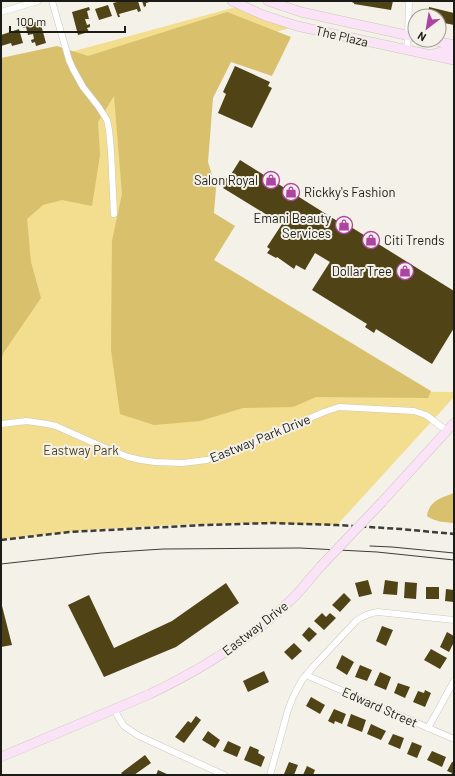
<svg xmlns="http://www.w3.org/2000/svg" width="455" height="776" font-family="Barlow,sans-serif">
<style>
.green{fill:#f3dd8e}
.forest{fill:#d8c06c}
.building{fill:#504416}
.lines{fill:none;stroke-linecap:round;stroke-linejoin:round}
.minor-casing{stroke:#cbc8bf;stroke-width:7}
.secondary-casing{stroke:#cbc8bf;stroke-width:10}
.minor{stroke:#fff;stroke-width:6}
.secondary{stroke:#fae2f7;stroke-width:9}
.tram{stroke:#3d3c38;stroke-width:1}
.rail{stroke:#3d3c38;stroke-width:2.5;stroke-dasharray:6 3;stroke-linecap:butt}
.secondary-bridge-casing{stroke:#cbc8bf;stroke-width:10;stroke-linecap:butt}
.secondary-bridge{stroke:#fae2f7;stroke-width:9}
.labels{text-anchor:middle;stroke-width:4;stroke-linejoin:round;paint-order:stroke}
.street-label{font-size:13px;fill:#1b1b17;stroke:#f4f1e8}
.poi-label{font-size:13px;fill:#1b1b17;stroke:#f4f1e8;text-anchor:end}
.park-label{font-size:13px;fill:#4d431e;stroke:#f4f1e8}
</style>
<rect width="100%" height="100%" fill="#f4f1e8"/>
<path class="green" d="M 236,7 L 290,28 L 117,75 L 131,388 L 454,392 L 454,397 L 337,525 L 254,523 L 172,525 L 89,530 L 1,539 L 1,71 Z"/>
<path class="forest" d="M 227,12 L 291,37 L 272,76 L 231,62 L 213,98 L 208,162 L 216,188 L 214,213 L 235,226 L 214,260 L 431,391 L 428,398 L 316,397 L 293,407 L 243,408 L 200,421 L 154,425 L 120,414 L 111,350 L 112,241 L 122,194 L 114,96 L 98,122 L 100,155 L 92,206 L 62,200 L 43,205 L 27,219 L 31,262 L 41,298 L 4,352 L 1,360 L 1,58 L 57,46 L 88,56 Z
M 454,493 L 454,523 C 444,522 435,522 427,516 C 429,501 441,498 454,493 Z"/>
<path class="building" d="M 121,1 L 138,1 L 141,11 L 138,12 L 137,9 L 119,14 L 120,17 L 118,17 L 113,3 Z
M 142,1 L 153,1 L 146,3 L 146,6 L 144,7 Z
M 349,1 L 393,1 L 391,10 L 354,4 L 354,3 Z
M 108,5 L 112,16 L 99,20 L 95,9 Z
M 89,7 L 90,10 L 87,11 L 89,19 L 85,19 L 87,25 L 90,24 L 90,27 L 87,28 L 89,32 L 78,35 L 72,12 Z
M 429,7 L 454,13 L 454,25 L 439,22 L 439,16 L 428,16 Z
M 40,21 L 46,43 L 36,46 L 35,42 L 32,43 L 31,40 L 34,39 L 33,34 L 28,35 L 26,27 L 23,28 L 23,25 Z
M 19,29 L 23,43 L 12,46 L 11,43 L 1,46 L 1,35 Z
M 235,66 L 270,82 L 268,86 L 272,88 L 252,128 L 218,113 L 226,94 L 223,92 Z
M 240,160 L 350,229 L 351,227 L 454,291 L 454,328 L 432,364 L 376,329 L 374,333 L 365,327 L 367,324 L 312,290 L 330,262 L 315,253 L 305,270 L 296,265 L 294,269 L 277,257 L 276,258 L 267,253 L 270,249 L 267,247 L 282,224 L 223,188 L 224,187 L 221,185 L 226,178 L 228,179 Z
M 368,580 L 372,594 L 359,597 L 355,583 Z
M 385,580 L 398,582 L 397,595 L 383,594 Z
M 405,582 L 417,583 L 416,599 L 404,598 Z
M 226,583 L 239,603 L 176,647 L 104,677 L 68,605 L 89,595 L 114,648 L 172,621 Z
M 426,587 L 439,587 L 439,599 L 426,599 Z
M 446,589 L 454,590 L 454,602 L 445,601 Z
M 344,593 L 351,600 L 340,612 L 332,605 Z
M 1,602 L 12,645 L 1,647 Z
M 322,613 L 326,617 L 330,613 L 336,618 L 324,630 L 314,621 Z
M 382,626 L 393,630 L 386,646 L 376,641 Z
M 309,627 L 317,634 L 309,642 L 302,635 Z
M 447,632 L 454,636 L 454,642 L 449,652 L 440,647 Z
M 294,643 L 302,651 L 292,660 L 284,652 Z
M 431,649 L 447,658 L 440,669 L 424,660 Z
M 342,655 L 354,662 L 347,675 L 336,668 Z
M 360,665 L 372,670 L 367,681 L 355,677 Z
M 264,671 L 269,682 L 248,692 L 243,681 Z
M 380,672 L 391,677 L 386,690 L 374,685 Z
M 398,683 L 410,687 L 405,698 L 394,693 Z
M 425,690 L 431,693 L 425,707 L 413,702 L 418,691 L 424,693 Z
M 311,697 L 325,705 L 320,714 L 306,706 Z
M 334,709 L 346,714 L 342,724 L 335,721 L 334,724 L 328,721 Z
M 351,714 L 366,720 L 362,732 L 347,726 Z
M 196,716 L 201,720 L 184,743 L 175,737 L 188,721 L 191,723 Z
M 371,724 L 386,731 L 381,740 L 367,734 Z
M 208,731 L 220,740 L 215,748 L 202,740 Z
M 393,734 L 404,738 L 400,749 L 388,744 Z
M 228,741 L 241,747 L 237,757 L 223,751 Z
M 412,742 L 422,746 L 417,758 L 407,754 Z
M 250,746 L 259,750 L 258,753 L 265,757 L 261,767 L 244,760 Z
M 432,751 L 446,757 L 442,767 L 427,760 Z
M 145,755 L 151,763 L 134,775 L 123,775 L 121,773 Z
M 289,762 L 298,765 L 294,775 L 286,775 L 284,774 Z
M 452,762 L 454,762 L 454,775 L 451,775 L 452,773 L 447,771 Z
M 307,766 L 315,770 L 313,775 L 303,775 Z
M 158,770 L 169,775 L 156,775 Z"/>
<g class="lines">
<g class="minor-casing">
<path id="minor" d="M 52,1 L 69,60 L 73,69 L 83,87 L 98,106 L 107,120 L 109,130 L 111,151 L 114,214
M 1,12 L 38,1
M 407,50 L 408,35 L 409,1
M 1,424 L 27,421 L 47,424 L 56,426 L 103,447 L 128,457 L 141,460 L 155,462 L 182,463 L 207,460 L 228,453 L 324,412 L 339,407 L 414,411 L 426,415 L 447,431
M 306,675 L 454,739
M 114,709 L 120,720 L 124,726 L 139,736 L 224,775
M 428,728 L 454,681
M 270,775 L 288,710 L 293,697 L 302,680 L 313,667 L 356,621 C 363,616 369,613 378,612 L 454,620"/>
</g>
<g class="secondary-casing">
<path id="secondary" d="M 232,1 L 263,15 L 297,26 L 454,60
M 268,1 L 301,12 L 415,37
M 431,40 L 454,45
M 433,54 L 444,51 L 454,53
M 382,502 L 454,423
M 1,757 L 150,694 C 202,669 256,636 297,594 C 305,585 313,575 321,566"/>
</g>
<use href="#minor" class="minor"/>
<use href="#secondary" class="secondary"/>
<path class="tram" d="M 370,546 L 392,547 L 454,553
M 1,564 L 101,553 L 163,549 L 300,548 L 377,552 L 454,560"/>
<path class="rail" d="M 1,540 L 69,532 L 205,525 L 273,523 L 337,525 L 401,529 L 454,534"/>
<g class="secondary-bridge-casing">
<path id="secondary-bridge" d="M 321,566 L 382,502"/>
</g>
<use href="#secondary-bridge" class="secondary-bridge"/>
</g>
<defs>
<g id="shop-ring" transform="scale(0.9)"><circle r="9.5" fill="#f4f1e8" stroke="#ae43a4" stroke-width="1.5"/><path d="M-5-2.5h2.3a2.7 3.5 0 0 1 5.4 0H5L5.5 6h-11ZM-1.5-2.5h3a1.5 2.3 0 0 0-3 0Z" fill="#ae43a4"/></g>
</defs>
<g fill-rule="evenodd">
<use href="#shop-ring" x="271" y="180"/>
<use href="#shop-ring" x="291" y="192"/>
<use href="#shop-ring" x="344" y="225"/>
<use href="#shop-ring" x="371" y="240"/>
<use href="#shop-ring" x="405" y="271"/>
</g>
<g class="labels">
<g class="street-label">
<text transform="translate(342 36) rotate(13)" y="5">The Plaza</text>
<text transform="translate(260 438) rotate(-22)" y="5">Eastway Park Drive</text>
<text transform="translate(255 628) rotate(-38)" y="5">Eastway Drive</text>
<text transform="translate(380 707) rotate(24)" y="5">Edward Street</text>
</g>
<g class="poi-label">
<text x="258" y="185">Salon Royal</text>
<text x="304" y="197" text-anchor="start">Rickky's Fashion</text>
<text x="331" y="223">Emani Beauty<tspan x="331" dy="15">Services</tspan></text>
<text x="384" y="245" text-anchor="start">Citi Trends</text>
<text x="392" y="276">Dollar Tree</text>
</g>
<g class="park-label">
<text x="81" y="455">Eastway Park</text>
</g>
</g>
<rect width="455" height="776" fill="none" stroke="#1b1b17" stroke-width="4"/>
<g transform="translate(427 28) rotate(211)"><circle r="19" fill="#f4f1e8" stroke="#9d9b94"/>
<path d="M0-3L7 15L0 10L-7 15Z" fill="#ae43a4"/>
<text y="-6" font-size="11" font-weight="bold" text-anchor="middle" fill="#1b1b17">N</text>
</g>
<path d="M10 26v6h115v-6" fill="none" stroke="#1b1b17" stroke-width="2"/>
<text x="16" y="26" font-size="12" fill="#1b1b17" stroke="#f4f1e8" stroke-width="3" paint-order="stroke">100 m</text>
</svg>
